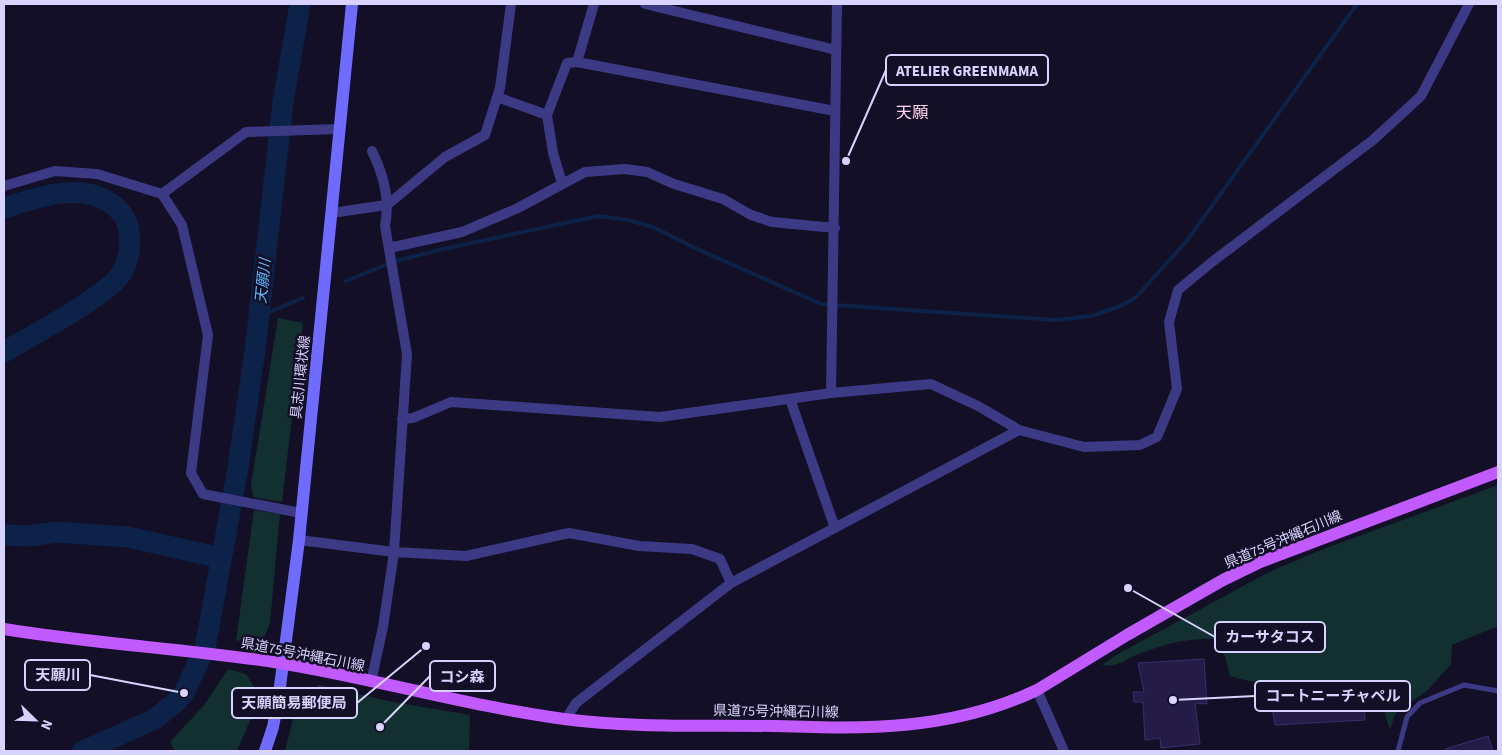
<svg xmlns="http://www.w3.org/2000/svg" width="1502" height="755" font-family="'Source Sans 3','Noto Sans JP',sans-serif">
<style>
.green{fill:#12302f}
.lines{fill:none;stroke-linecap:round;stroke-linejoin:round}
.stream{stroke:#0c2248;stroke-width:4}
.river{stroke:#0c2248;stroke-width:21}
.building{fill:#241b47;stroke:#3b2d73}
.lane{stroke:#3d3a85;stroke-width:5}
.street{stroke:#3d3a85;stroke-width:10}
.secondary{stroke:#6f6bff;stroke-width:12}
.primary{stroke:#c25bff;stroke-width:12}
.labels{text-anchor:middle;stroke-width:5;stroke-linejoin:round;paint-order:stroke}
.street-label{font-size:14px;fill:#d9d4ff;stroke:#130f26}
.water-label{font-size:15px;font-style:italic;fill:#62b6ff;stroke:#130f26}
.quarter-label{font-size:16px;fill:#ffd6f0;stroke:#130f26}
.leader{fill:none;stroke:#d9d4ff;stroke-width:2}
.callout-dot{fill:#d9d4ff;stroke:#130f26;stroke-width:2}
.callout{fill:#130f26;stroke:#d9d4ff;stroke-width:2}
.callout-label{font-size:15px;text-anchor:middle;font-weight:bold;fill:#d9d4ff}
</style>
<rect width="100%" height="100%" fill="#130f26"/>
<path class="green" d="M 278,318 L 303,323 L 282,502 L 253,497 L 251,485 Z
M 1498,485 L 1498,626 L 1452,645 L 1451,664 L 1428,690 L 1395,714 L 1390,730 L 1380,699 L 1364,682 C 1319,683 1273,690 1230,676 L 1225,656 L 1213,639 C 1185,638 1161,645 1136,655 C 1122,661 1119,667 1102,665 L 1116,655 L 1269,572 L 1321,550 Z
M 254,510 L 280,514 L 270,623 L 265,635 L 254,645 L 236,640 Z
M 228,669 L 246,674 L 260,697 L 237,751 L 175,751 L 170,742 L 205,704 Z
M 319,685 L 388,701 L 470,715 L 469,751 L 285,751 L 297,703 Z"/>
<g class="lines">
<path class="stream" d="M 346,281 L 393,262 L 439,250 L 598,216 L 628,220 L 653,227 L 695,248 L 821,304 L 1056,320 L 1092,316 L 1123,305 L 1136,297 L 1186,242 L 1357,4
M 260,316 L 303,298"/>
<path class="river" d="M 4,208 C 38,197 82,181 113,205 C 122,212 127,219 129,230 C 131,245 129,261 121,274 C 107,296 29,337 4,352
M 4,535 L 29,536 L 57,532 L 128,537 L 221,558
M 83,751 L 155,719 L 176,702 L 184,693 L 205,648 L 238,468 L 255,351 L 283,102 L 300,4"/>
</g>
<path class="building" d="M 1204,659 L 1207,704 L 1195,703 L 1200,744 L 1161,748 L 1160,738 L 1145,740 L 1143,702 L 1134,702 L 1133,692 L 1144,692 L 1138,663 Z
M 1363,698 L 1365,720 L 1275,725 L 1271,701 Z
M 1488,736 L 1493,751 L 1446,751 L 1445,749 Z"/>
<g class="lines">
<path class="lane" d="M 1398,751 L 1407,717 L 1420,703 L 1464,685 L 1498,691"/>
<path class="street" d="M 645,4 L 836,50
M 577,62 L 594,4
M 497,97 L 547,115 L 553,153 L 562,183
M 547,115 L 567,63 L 577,62 L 835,111
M 4,186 L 55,171 L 97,174 L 162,194 L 182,225 L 208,335 L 191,473 L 203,494 L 301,513
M 162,194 L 246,132 L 339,129
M 331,213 L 387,205 L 445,157 L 485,135 L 500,88 L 511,4
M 389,248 L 462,232 L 516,209 L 585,172 L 625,169 L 647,172 L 674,184 L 723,199 L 751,215 L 772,222 L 835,228
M 831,393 L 837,4
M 790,399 L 835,528
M 402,419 L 413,418 L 451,402 L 660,417 L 831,393 L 931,384 L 978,406 L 1019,430 L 1084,447 L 1140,445 L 1157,437 L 1177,389 L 1169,322 L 1178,290 L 1212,262 L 1373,140 L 1421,96 L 1469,4
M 299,540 L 394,552 L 466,556 L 569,533 L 639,546 L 692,549 L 720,559 L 731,583
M 371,682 L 383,627 L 394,552 L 407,354 L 385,226 C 390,199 384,176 372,151
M 1037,690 L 1064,751
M 566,719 L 576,703 L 731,583 L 1019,430"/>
<path class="secondary" d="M 265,751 L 273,727 L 279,694 L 299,540 L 352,4"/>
<path class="primary" d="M 4,629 C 95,644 189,649 280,663 C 376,679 468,706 564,719 C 632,728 706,725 774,726 C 867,729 951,731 1037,690 L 1127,635 L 1223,580 L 1258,563 L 1498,472"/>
</g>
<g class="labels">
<g class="street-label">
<text transform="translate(300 377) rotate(-84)" y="5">具志川環状線</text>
<text transform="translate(1283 539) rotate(-23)" y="5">県道75号沖縄石川線</text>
<text transform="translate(303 654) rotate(11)" y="5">県道75号沖縄石川線</text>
<text transform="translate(776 711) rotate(1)" y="5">県道75号沖縄石川線</text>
</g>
<g class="water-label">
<text transform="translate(263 281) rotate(-84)" y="5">天願川</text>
</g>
<g class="quarter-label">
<text x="912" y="118">天願</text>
</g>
</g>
<path class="leader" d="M846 161L886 70M1128 588L1215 637M184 693L90 675M380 727L430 676M1173 700L1255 696M426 646L357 703"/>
<g class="callout-dot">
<circle cx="846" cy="161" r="5"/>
<circle cx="1128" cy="588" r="5"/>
<circle cx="184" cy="693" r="5"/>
<circle cx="380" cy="727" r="5"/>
<circle cx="1173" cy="700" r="5"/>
<circle cx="426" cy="646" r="5"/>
</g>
<g class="callout">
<rect x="886" y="55" width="162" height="30" rx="5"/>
<rect x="1215" y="622" width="110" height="30" rx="5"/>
<rect x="25" y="660" width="65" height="30" rx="5"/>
<rect x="430" y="661" width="65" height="30" rx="5"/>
<rect x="1255" y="681" width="155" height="30" rx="5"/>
<rect x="232" y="688" width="125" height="30" rx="5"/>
</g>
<g class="callout-label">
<text x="967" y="76">ATELIER GREENMAMA</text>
<text x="1270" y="642">カーサタコス</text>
<text x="58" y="680">天願川</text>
<text x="462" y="682">コシ森</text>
<text x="1333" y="701">コートニーチャペル</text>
<text x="294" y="708">天願簡易郵便局</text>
</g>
<rect width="1502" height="755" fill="none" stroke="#d9d4ff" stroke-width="10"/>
<g transform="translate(35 720) rotate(113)" stroke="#130f26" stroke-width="4" paint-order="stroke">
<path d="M0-4L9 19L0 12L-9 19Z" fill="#d9d4ff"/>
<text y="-8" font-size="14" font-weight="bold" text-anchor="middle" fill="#d9d4ff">N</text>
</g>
</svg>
